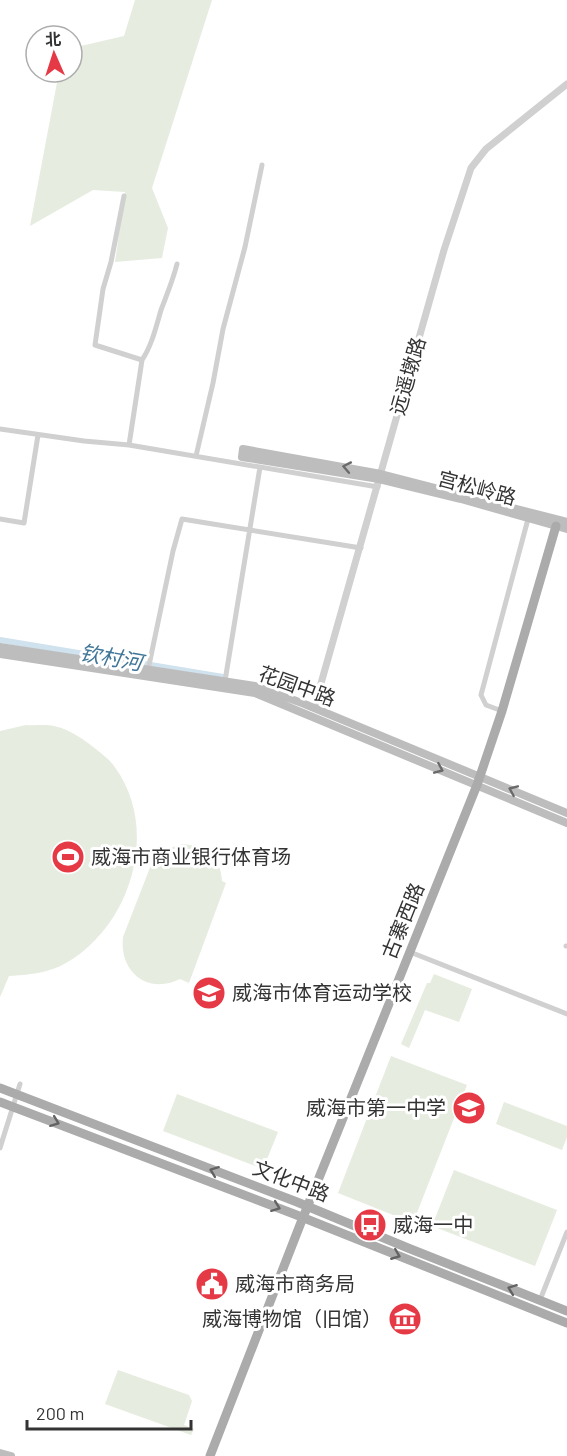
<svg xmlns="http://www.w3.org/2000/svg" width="567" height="1456" font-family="Barlow,'Noto Sans SC',sans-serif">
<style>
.green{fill:#e6ecdf}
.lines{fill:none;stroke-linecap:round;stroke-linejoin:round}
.canal{stroke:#cfe2ee;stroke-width:6}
.minor{stroke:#d0d0d0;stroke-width:5}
.tertiary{stroke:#d0d0d0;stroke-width:7}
.secondary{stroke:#bdbdbd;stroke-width:8}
.primary{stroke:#ababab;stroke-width:9}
.oneway{stroke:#6a6a6a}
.oneway2{stroke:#636363}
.labels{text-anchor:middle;stroke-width:6;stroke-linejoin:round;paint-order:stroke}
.street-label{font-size:20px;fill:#333;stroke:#fff}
.poi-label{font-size:20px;fill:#333;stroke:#fff;text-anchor:start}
.water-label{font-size:21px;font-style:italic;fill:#3f7597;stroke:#fff}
</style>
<rect width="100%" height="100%" fill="#fff"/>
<path class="green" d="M 135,0 L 212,0 L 152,188 L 168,228 L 162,258 L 115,262 L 125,192 L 93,190 L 30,226 L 59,72 L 72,72 L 72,48 L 124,36 Z
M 26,725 C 35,726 45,724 54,726 C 69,729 85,740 97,750 C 103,755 110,760 114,766 C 161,829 131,926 66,963 C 49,973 28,975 9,976 L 0,997 L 0,731 Z
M 183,844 C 205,846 221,857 222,881 L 226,883 L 189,983 L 180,979 C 148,995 119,972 123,937 L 158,847 L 166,849 Z
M 434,974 L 472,989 L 459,1022 L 425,1010 L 409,1048 L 401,1044 L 427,983 L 430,983 Z
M 391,1056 L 467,1085 L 413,1223 L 338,1193 Z
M 177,1094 L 278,1132 L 263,1169 L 163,1131 Z
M 504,1102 L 567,1126 L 567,1137 L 562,1150 L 496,1124 Z
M 454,1170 L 557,1210 L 535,1266 L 432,1226 Z
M 118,1370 L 189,1395 L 192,1401 L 184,1425 L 194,1429 L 191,1435 L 105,1404 Z"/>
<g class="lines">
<path class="canal" d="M 0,640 L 223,677"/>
<path class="minor" d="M 124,196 L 111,262 L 103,289 L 95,345 L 142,360
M 0,429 L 84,441 L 129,445 L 378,487
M 129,445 L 142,360 C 152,345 156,327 161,310 C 167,294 173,280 177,264
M 196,456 L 213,383 L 223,329 L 245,247 L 262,165
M 0,519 L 24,523 L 38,435
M 148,670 L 173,551 L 182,519 L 361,548
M 225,681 L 260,467
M 502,711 L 486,705 L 481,695 L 528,519
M 566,946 L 567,946
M 410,952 L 567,1014
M 0,1148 L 20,1084
M 540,1300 L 567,1232"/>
<path class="tertiary" d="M 314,708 L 444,250 L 471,168 L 486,149 L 567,84"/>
<path class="secondary" d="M 567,522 L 381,474 L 243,449 L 242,457 L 379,479 L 461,499 L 567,529
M 0,647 L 255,686 L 302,703 L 567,813
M 0,654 L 255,693 L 567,823
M 0,1453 L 11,1456"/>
<path class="primary" d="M 0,1088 L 297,1202 L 408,1248 L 567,1311
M 0,1102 L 294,1214 L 567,1323
M 210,1456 L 300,1225 L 477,785 L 502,711 L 556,526"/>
</g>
<defs><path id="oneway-chevron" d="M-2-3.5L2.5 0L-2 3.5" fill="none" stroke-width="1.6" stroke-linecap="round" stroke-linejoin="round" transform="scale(1.5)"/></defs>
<g class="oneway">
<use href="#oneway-chevron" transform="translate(347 467) rotate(-169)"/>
<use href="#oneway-chevron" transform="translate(439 769) rotate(23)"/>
<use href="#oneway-chevron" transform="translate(513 790) rotate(-157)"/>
</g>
<g class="oneway2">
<use href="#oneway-chevron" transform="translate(55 1122) rotate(21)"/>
<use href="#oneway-chevron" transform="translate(214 1171) rotate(-159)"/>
<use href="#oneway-chevron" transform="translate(276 1207) rotate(21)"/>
<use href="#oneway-chevron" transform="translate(396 1255) rotate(22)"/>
<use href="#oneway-chevron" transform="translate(512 1289) rotate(-159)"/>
</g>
<defs>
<g id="stadium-disc" transform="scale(1.725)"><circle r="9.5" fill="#e63946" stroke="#fff"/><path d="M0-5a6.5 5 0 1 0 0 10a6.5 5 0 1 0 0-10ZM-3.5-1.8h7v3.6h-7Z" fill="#fff"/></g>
<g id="university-disc" transform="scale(1.725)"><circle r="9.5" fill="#e63946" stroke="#fff"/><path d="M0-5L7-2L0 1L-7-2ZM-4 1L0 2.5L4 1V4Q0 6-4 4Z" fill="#fff"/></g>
<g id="school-disc" transform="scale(1.725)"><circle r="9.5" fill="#e63946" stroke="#fff"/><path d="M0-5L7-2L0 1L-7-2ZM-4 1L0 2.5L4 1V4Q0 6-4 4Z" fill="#fff"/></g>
<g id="bus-disc" transform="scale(1.725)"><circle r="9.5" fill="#e63946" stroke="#fff"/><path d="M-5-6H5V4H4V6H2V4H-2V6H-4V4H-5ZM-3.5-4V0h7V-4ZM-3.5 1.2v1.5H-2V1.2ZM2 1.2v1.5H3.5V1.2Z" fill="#fff"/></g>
<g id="civic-disc" transform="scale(1.725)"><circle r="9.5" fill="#e63946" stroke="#fff"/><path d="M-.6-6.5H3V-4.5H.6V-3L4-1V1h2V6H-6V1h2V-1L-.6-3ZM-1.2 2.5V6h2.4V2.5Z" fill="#fff"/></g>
<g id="museum-disc" transform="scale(1.725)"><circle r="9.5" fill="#e63946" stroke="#fff"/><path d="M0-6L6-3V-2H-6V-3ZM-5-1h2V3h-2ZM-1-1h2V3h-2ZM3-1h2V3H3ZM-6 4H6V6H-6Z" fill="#fff"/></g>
</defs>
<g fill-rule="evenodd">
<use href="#stadium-disc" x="68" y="857"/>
<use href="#university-disc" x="209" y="993"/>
<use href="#school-disc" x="469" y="1108"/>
<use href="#bus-disc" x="370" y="1225"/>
<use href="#civic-disc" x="212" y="1284"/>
<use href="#museum-disc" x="405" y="1319"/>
</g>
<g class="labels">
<g class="street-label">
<text transform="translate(408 376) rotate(-74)" y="7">远遥墩路</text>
<text transform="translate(477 488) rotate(15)" y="7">宫松岭路</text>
<text transform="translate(297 686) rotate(20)" y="7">花园中路</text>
<text transform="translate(403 921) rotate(-68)" y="7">古寨西路</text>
<text transform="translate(291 1181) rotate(21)" y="7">文化中路</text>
</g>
<g class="poi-label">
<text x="91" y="864">威海市商业银行体育场</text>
<text x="232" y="1000">威海市体育运动学校</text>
<text x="446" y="1115" text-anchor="end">威海市第一中学</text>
<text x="393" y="1232">威海一中</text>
<text x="235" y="1291">威海市商务局</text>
<text x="382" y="1326" text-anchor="end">威海博物馆（旧馆）</text>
</g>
<g class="water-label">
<text transform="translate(111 658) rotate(10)" y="7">钦村河</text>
</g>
</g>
<g transform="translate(54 54) rotate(357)"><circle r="28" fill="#ffffff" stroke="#adadad" stroke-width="1.5"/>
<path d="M0-4.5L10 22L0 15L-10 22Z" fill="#e63946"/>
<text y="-9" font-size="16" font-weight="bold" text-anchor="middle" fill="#333333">北</text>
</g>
<path d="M27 1420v9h164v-9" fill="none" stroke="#333333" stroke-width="3"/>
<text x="36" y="1420" font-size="18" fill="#333333" stroke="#ffffff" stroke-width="4.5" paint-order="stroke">200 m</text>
</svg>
